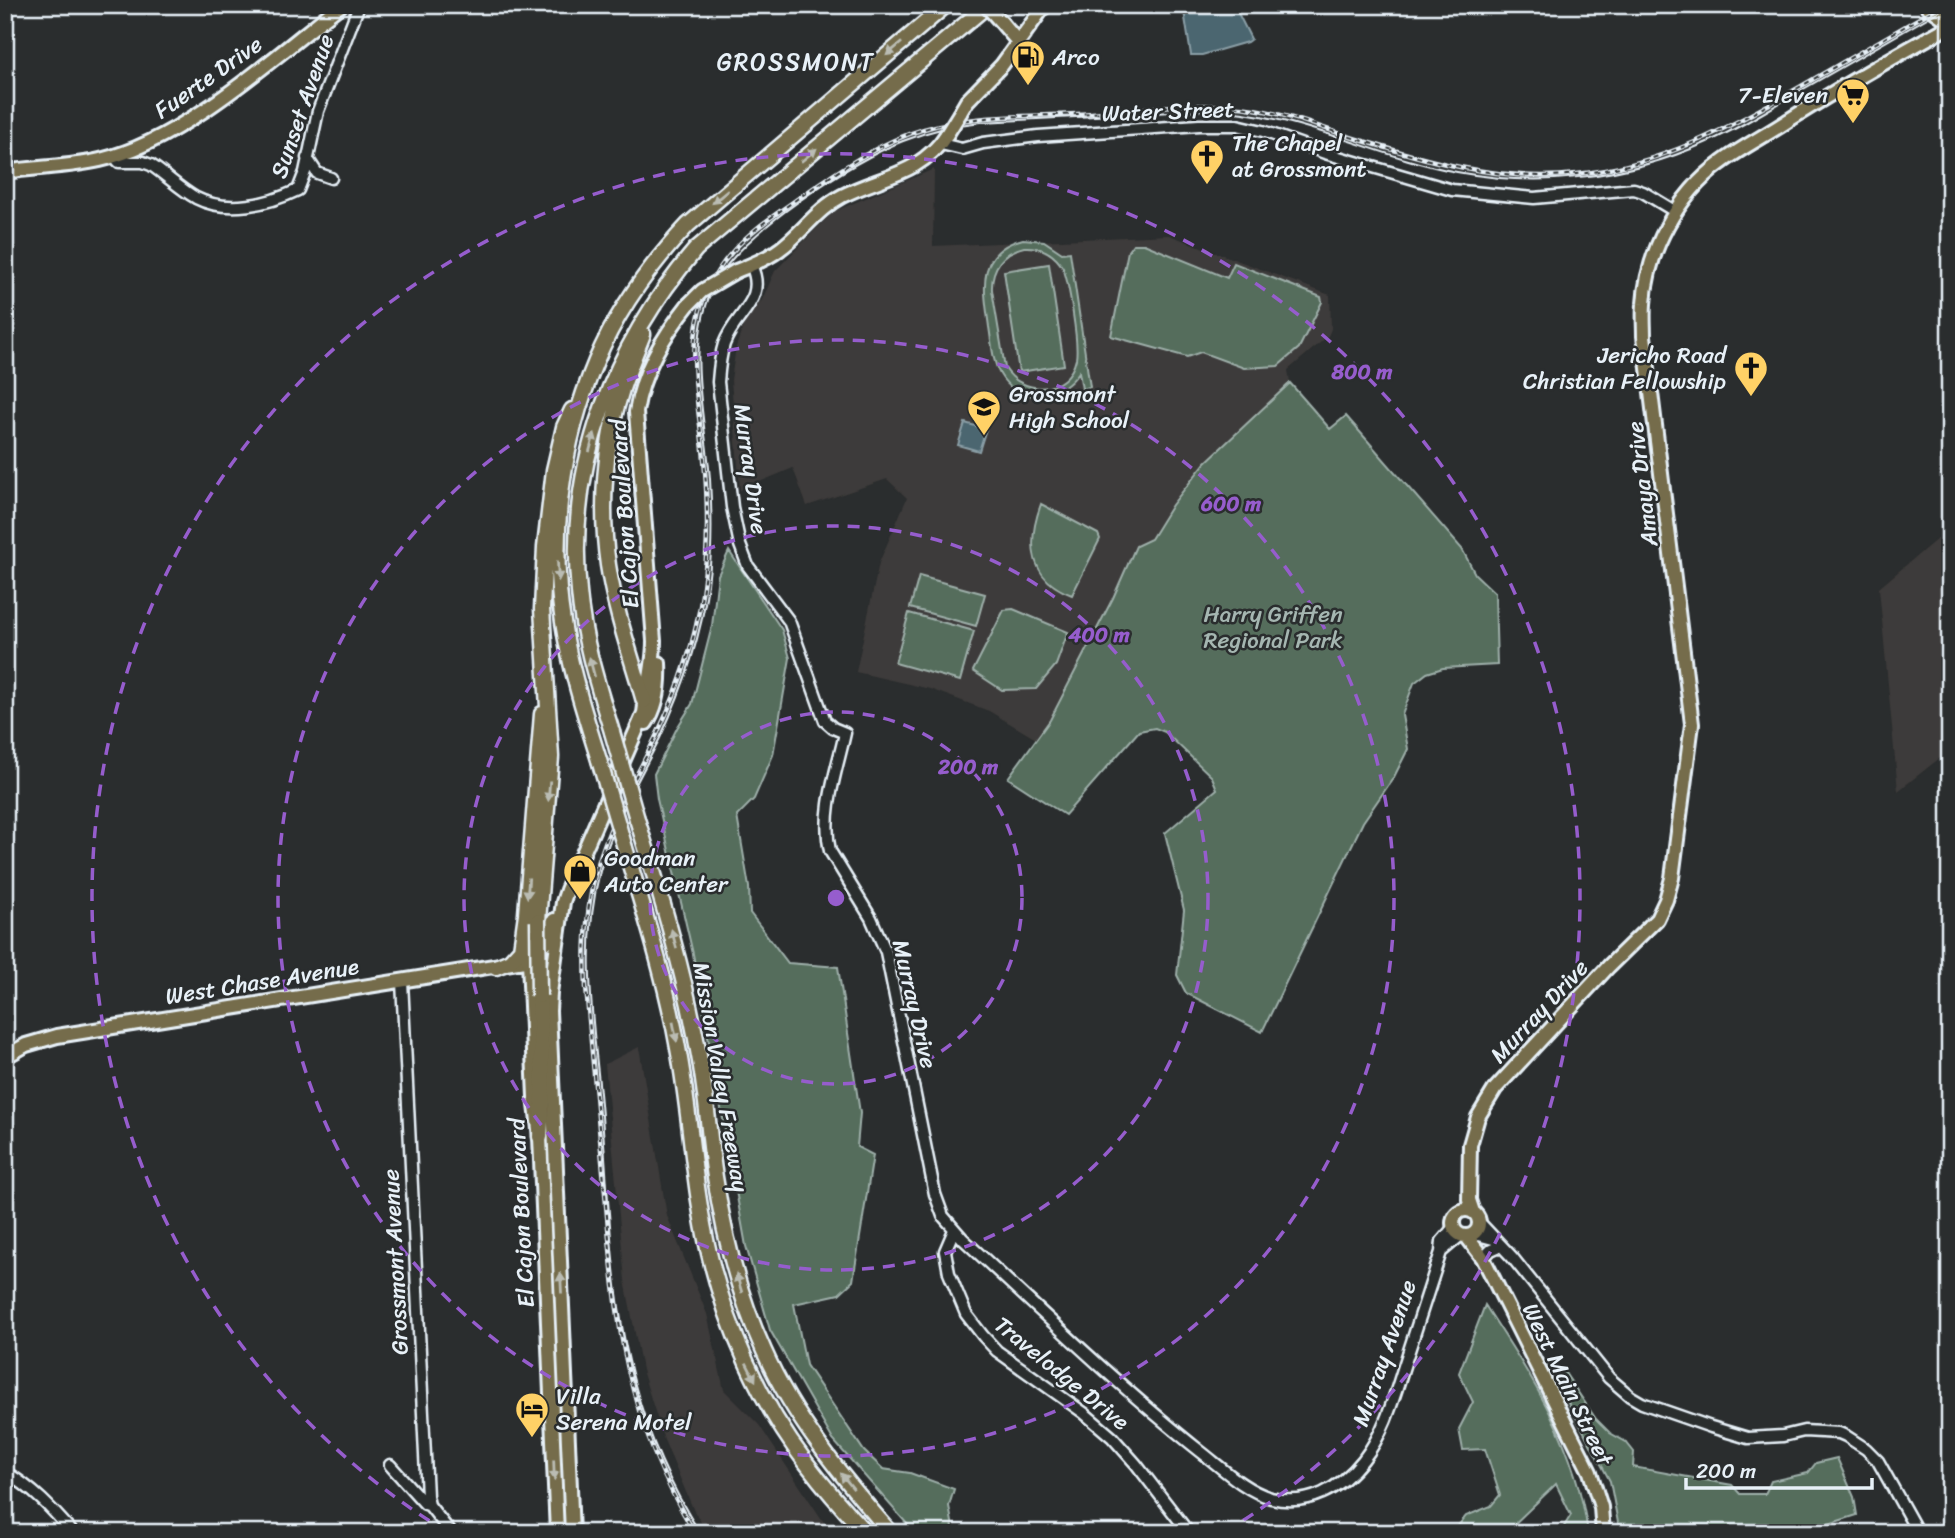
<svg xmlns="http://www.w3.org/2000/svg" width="1955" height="1538" font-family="Sriracha,sans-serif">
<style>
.built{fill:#3e3b3a}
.green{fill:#546d5b;stroke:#9eafaa;stroke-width:2;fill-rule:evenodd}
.water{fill:#4c6670;stroke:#8a9ea6;stroke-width:2}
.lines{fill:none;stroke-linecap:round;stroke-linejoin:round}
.minor-casing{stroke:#e8f1f8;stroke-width:15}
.major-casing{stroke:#e8f1f8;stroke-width:18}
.highway-casing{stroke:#e8f1f8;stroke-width:19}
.minor{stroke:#2a2d2e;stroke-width:10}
.major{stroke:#746c4b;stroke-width:12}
.highway{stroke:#746c4b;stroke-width:14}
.tram{stroke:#e8f1f8;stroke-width:2}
.rail-casing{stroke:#e8f1f8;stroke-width:4.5}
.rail{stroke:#2a2d2e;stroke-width:2;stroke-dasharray:5;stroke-linecap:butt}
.major-bridge-casing{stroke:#e8f1f8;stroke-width:18;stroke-linecap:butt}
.highway-bridge-casing{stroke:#e8f1f8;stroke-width:19;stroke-linecap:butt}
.major-bridge{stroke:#746c4b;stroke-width:12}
.highway-bridge{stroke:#746c4b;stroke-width:14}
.oneway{fill:#babcb3}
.ring{fill:none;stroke:#965dcd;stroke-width:3.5;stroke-dasharray:12 9}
.labels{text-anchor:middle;stroke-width:5;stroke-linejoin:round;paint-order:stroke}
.poi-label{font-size:23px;fill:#e8f1f8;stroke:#2a2d2e;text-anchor:start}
.street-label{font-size:23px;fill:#e8f1f8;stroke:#2a2d2e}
.park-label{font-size:23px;fill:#a5b6b1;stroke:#2a2d2e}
.neighbourhood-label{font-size:24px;letter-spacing:2px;fill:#e8f1f8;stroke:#2a2d2e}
.centre{fill:#965dcd;stroke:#2a2d2e;stroke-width:3.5}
.ring-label{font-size:21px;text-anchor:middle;font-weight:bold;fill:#965dcd;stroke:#2a2d2e;stroke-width:5;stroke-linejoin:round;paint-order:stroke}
</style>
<rect width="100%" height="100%" fill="#2a2d2e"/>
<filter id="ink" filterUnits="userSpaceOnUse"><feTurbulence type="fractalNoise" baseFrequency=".0143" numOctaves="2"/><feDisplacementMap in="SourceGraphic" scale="14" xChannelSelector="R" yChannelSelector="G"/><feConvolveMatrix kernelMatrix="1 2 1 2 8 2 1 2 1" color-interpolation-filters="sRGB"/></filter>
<g filter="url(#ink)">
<path class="built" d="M 934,169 L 933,246 L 1169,235 L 1330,295 L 1331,329 L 1328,336 L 1288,370 L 1290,383 L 1205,463 L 1172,505 L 1151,539 L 1136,546 L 1113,598 L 1072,679 L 1050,720 L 1036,739 L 989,711 L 930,689 L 856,672 L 879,563 L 907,498 L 887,479 L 807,506 L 793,468 L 740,490 L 731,380 L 736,347 L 746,318 L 762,300 L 775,271 L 833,212 Z
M 1950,528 L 1950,750 L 1898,791 L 1879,588 Z
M 639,1047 L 667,1216 L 707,1314 L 724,1390 L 759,1425 L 831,1533 L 708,1533 L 694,1511 L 664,1440 L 642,1370 L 625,1280 L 605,1064 Z"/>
<path class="green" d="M 1023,239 L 1044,241 L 1062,253 L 1070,252 L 1090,387 L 1082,389 L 1079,372 C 1062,398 1024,407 1003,379 C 992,364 992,344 989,327 C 984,290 975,251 1023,239 ZM 1024,247 C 1041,246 1054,253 1063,268 C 1069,283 1079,343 1076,359 C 1068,395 1022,396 1005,368 L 992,290 C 991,268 1003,252 1024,247 Z
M 1133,244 L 1144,244 L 1227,278 L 1234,263 L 1321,297 L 1322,302 L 1299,348 L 1278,366 L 1244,368 L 1201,352 L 1187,357 L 1111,336 L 1128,251 Z
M 1049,264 L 1064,365 L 1019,372 L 1004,271 Z
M 1290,383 L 1330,429 L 1346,416 L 1462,549 L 1475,574 L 1495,593 L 1497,665 L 1443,668 L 1427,673 L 1414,683 L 1402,715 L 1408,749 L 1394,777 L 1363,822 L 1262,1032 L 1186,993 L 1177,975 L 1184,910 L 1165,833 L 1217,789 L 1212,777 L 1165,732 L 1155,728 L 1139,731 L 1065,815 L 1008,778 L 1050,720 L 1113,598 L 1136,546 L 1151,539 L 1172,505 L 1205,463 Z
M 1041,504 L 1098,534 L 1100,539 L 1072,595 C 1028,579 1027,543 1041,504 Z
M 729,551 L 782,630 L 790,658 L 773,755 L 754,799 L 737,816 L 749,887 L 750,913 L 788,963 L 838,967 L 860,1113 L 857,1147 L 873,1155 L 853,1281 L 839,1294 L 794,1304 L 806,1365 L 864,1451 L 883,1469 L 910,1473 L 954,1489 L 949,1506 L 954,1533 L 915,1533 L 833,1440 L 770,1330 L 746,1246 L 693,954 L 657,799 L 654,774 L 677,728 L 692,704 L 712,626 L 718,575 Z
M 919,576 L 985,594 L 976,626 L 910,608 Z
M 1013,609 L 1068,632 L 1056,665 L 1036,689 L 1002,690 L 973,671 L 1004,610 Z
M 909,613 L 974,631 L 960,681 L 895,663 Z
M 1485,1305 C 1533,1379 1576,1444 1588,1533 L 1560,1533 L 1571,1515 L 1556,1484 L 1506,1532 L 1497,1527 L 1490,1533 L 1452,1533 L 1466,1516 L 1491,1506 L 1500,1495 L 1485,1449 L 1463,1450 L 1459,1429 L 1473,1402 L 1459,1373 Z
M 1545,1359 L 1565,1373 L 1596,1419 L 1610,1433 L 1626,1442 L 1634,1452 L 1633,1467 L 1732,1485 L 1740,1494 L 1765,1494 L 1771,1481 L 1808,1473 L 1816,1463 L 1837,1458 L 1854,1497 L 1857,1515 L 1816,1528 L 1810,1533 L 1620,1533 L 1610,1481 Z"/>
<path class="water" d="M 1183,5 L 1234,5 L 1251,39 L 1247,42 L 1202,55 L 1191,55 Z
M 965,423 L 986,429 L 979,451 L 958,445 Z"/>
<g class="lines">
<g class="minor-casing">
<path id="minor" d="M 941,144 L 962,149 L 983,143 L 1038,136 L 1199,125 L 1237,125 L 1263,131 L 1325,153 L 1452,190 L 1534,198 L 1634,189 L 1643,192 L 1676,212
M 114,156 L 119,162 L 143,162 L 151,165 C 166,175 180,189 196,198 C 227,214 269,204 298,190 L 305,172 L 318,111 L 359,5
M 307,158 L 317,173 L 331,178
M 751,265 C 768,301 735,313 724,344 C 720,356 719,369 718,382 L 732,507 L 740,545 L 748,566 L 789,621 L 825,721 L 833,728 L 845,733 C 837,770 821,812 830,851 L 871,918 L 886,952 L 935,1194 L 943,1216 L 963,1239 C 1041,1311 1117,1385 1200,1451 C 1222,1468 1244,1490 1271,1498 C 1308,1507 1340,1489 1363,1460 C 1385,1432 1394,1397 1405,1363 C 1417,1326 1429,1289 1441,1252 L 1442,1241 L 1453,1228
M 402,981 L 427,1496 L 429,1505 L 451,1533
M 1479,1222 L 1512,1257 L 1609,1378 L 1630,1396 L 1642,1403 L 1711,1427 L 1748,1438 L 1783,1436 L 1804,1431 L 1839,1433 L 1846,1436 L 1866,1449 L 1878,1461 L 1918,1533
M 954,1230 L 945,1251 L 949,1273 L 966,1314 L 983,1336 L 997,1351 L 1084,1413 L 1112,1437 L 1136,1464 L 1189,1533
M 1474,1234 L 1493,1239
M 1441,1252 L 1460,1236
M 1483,1258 L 1491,1250 L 1500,1246
M 390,1465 L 425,1504 L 428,1505
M 5,1472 C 33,1488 52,1509 73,1533"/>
</g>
<g class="major-casing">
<path id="major" d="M 1926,5 L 1950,22
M 1001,22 L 1019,43
M 960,113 L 967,101 L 1002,65 L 1045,5
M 5,172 C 36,167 70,167 100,160 C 183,141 274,57 341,5
M 736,271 C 752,265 767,259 780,249 C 802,233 817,209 842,196 C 881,176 921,175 947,134
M 646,723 C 658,706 660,683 659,663
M 554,920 L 547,941 L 529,961 L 535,1097 L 540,1137 L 557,1533
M 5,1057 L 26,1045 L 57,1036 L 537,959
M1453 1223a13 13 0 1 1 26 0a13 13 0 1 1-26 0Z
M 1473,1212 L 1469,1200 L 1470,1145 L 1478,1117 L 1495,1089 L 1609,966 L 1657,919 L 1666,900 L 1672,878 L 1692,724 L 1644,336 C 1644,326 1643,315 1644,304 C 1647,251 1678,194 1721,163 C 1742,147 1767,135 1789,120 C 1841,87 1895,56 1950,26
M 1467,1237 L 1483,1258 L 1590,1472 L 1601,1507 L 1603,1533
M 572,1533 L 549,1011 L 550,993 L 563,902 L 567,890 L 644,713 C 647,689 654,666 654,641 L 636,412 C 643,370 662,338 688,305"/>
</g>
<g class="highway-casing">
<path id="highway" d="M 643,334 C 636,352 628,371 622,389 C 604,443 600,509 608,565 C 615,611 631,656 644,701
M 612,732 C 598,686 583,640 579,592 C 566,464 614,345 696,249 L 988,5
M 599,760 C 585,715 570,669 563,622 C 549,535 562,442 596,361 C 617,311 651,264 688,225 L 946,5
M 637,819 C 662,899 686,978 700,1061 C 707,1099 709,1139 715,1177 C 724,1236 739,1296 764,1351 C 794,1419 842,1477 891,1533
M 625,848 C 645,914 666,980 678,1048 C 691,1116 693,1186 709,1253 C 727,1328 760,1403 807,1464 C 825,1488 845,1511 866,1533
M 538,921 L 551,757 L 542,609 L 545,547 L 554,470 L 564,427 L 572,410
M 528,936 L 529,961
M 496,967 L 510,961 L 521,949 L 526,914 L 542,714
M 539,996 L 543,1091 L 540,1137"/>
</g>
<use href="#minor" class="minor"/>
<use href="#major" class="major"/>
<use href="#highway" class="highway"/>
<path class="tram" d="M 700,1533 C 671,1487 649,1438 635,1385 C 610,1294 609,1197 601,1104 C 594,1026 580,947 600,871 C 613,823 638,781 660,738 C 683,689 701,638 708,584 C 713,549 712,514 710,479 C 705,413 683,341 717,280 C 744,232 851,161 903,141 C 928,131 954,125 981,122 L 1211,110 C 1297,113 1373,156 1457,172 C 1541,188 1627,178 1705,143 C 1741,128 1774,106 1807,87 C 1855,60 1902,32 1950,5"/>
<g class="rail-casing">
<path id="rail" d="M 695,1533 C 625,1419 616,1323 605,1193 C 599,1125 592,1056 586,987 C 584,945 586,904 598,864 C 611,818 638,775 658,732 C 679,688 695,642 702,594 C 709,549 708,504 704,459 C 699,405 684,347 705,295 C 712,279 721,264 733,251 C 751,230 775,215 797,199 C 837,172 877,143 924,129 C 974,114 1026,117 1078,114 C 1136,110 1197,100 1254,109 C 1285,114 1315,125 1344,135 C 1421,159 1496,183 1577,174 C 1662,165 1726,129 1798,88 C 1846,60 1894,33 1942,5"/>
</g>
<use href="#rail" class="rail"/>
<g class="major-bridge-casing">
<path id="major-bridge" d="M 986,5 L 1001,22
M 947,134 L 960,113
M 688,305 L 702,291 L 736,271"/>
</g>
<g class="highway-bridge-casing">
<path id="highway-bridge" d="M 612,732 L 637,819
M 599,760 L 625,848
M 538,921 L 539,996"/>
</g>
<use href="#major-bridge" class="major-bridge"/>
<use href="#highway-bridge" class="highway-bridge"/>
</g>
<defs><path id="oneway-solid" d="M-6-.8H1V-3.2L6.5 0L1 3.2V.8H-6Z" transform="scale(1.75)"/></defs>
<g class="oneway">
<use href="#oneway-solid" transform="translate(894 49) rotate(140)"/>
<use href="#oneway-solid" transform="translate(809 155) rotate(-40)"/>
<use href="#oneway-solid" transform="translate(720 197) rotate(140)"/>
<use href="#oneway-solid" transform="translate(592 442) rotate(-75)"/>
<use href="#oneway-solid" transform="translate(558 571) rotate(87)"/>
<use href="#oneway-solid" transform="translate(592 667) rotate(-105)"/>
<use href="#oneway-solid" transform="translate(549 791) rotate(94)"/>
<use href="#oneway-solid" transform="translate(528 888) rotate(94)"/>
<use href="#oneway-solid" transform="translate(674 939) rotate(-105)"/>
<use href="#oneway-solid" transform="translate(675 1032) rotate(79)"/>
<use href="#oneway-solid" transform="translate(561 1283) rotate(-93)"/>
<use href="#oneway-solid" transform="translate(739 1283) rotate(-107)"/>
<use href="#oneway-solid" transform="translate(751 1372) rotate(63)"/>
<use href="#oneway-solid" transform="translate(554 1470) rotate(88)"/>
<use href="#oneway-solid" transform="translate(847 1481) rotate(-129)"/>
</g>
</g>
<g class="ring">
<circle cx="836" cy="898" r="186"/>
<circle cx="836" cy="898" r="372"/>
<circle cx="836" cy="898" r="558"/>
<path d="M447 1532A744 744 0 1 1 1225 1532"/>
</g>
<defs>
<g id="fuel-pin" transform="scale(1.75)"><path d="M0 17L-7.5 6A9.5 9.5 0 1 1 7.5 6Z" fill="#ffd166" stroke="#2a2d2e"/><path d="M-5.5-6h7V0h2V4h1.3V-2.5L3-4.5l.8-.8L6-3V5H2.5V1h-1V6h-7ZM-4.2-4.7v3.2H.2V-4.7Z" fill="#111"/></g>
<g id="supermarket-pin" transform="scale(1.75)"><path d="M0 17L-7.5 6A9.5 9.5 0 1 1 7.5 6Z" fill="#ffd166" stroke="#2a2d2e"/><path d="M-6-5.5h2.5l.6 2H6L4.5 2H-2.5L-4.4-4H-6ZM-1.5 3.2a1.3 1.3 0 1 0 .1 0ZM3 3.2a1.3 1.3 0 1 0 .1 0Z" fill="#111"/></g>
<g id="church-pin" transform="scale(1.75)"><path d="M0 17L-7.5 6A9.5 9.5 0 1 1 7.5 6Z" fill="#ffd166" stroke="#2a2d2e"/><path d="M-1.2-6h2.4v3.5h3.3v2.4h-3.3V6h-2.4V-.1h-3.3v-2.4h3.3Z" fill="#111"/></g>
<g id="school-pin" transform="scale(1.75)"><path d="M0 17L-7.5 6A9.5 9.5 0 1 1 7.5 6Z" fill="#ffd166" stroke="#2a2d2e"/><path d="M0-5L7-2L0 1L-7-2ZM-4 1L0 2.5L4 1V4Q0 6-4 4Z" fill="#111"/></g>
<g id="shop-pin" transform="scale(1.75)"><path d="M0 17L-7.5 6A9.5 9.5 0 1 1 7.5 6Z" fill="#ffd166" stroke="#2a2d2e"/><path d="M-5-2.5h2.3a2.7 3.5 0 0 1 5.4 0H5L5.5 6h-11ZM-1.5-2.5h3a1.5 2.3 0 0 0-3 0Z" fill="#111"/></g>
<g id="hotel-pin" transform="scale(1.75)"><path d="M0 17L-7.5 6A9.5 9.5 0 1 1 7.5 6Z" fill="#ffd166" stroke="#2a2d2e"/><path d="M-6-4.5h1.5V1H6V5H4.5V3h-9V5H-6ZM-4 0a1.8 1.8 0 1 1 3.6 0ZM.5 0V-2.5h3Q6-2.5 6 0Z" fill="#111"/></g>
</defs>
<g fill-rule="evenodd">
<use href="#fuel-pin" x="1028" y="57"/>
<use href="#supermarket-pin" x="1853" y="95"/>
<use href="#church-pin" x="1207" y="156"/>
<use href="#church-pin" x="1751" y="368"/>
<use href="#school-pin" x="984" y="407"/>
<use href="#shop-pin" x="580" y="871"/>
<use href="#hotel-pin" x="532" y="1409"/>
</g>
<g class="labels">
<g class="poi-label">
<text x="1052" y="65">Arco</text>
<text x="1828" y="103" text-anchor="end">7-Eleven</text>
<text x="1232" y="151">The Chapel<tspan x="1232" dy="26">at Grossmont</tspan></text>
<text x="1726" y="363" text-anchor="end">Jericho Road<tspan x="1726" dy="26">Christian Fellowship</tspan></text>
<text x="1009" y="402">Grossmont<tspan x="1009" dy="26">High School</tspan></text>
<text x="604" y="866">Goodman<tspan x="604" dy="26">Auto Center</tspan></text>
<text x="556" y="1404">Villa<tspan x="556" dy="26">Serena Motel</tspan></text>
</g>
<g class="street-label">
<text transform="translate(208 77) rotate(-35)" y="8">Fuerte Drive</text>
<text transform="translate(302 106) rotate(-71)" y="8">Sunset Avenue</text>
<text transform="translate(1168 111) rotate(-2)" y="8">Water Street</text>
<text transform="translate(751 469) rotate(82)" y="8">Murray Drive</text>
<text transform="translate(1642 484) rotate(-97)" y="8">Amaya Drive</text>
<text transform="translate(624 514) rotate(-94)" y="8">El Cajon Boulevard</text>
<text transform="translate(262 981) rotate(-9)" y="8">West Chase Avenue</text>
<text transform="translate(915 1004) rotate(77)" y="8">Murray Drive</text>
<text transform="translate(1539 1011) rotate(-47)" y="8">Murray Drive</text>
<text transform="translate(721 1077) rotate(80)" y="8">Mission Valley Freeway</text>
<text transform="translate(521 1213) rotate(-93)" y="8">El Cajon Boulevard</text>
<text transform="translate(395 1262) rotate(-93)" y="8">Grossmont Avenue</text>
<text transform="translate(1384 1353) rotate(-71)" y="8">Murray Avenue</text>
<text transform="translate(1062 1373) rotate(39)" y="8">Travelodge Drive</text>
<text transform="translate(1568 1384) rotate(64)" y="8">West Main Street</text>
</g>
<g class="park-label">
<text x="1273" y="622">Harry Griffen<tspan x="1273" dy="26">Regional Park</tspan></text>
</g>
<g class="neighbourhood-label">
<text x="796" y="70">GROSSMONT</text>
</g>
</g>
<circle cx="836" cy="898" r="10" class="centre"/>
<g class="ring-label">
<text x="1362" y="379">800 m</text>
<text x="1231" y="511">600 m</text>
<text x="1099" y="642">400 m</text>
<text x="968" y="774">200 m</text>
</g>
<rect width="1955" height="1538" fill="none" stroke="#2a2d2e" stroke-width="28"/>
<rect x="14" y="14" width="1927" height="1510" fill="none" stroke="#e8f1f8" stroke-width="2.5" filter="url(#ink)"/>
<path d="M1686 1478v10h186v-10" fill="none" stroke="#e8f1f8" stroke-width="3.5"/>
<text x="1696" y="1478" font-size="21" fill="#e8f1f8" stroke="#2a2d2e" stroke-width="5" paint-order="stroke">200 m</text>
</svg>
